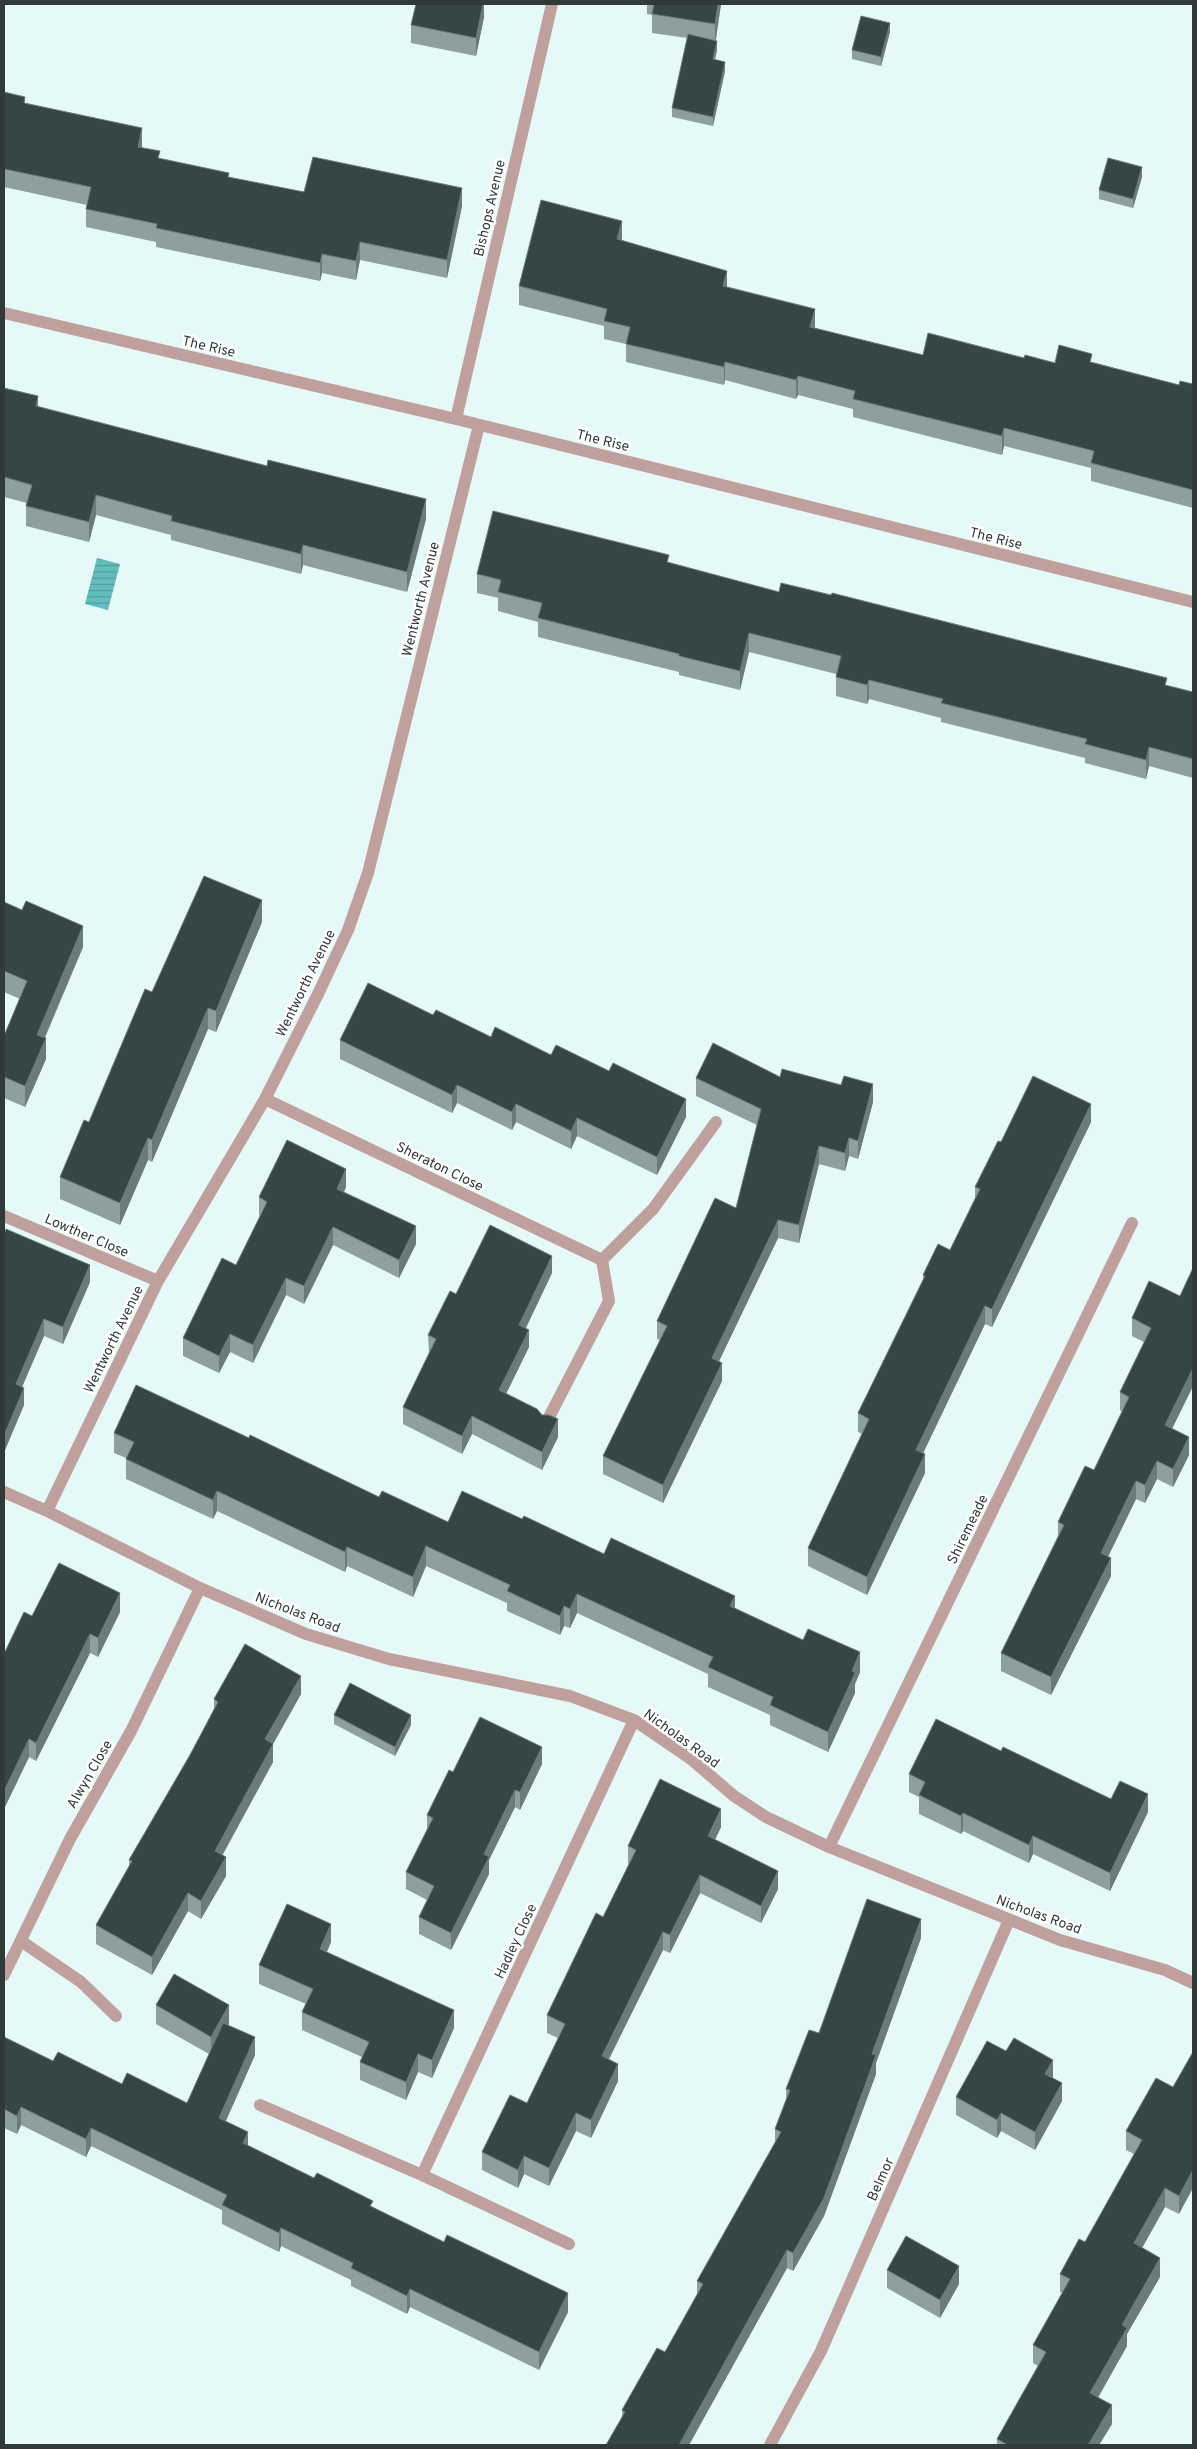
<svg xmlns="http://www.w3.org/2000/svg" width="1197" height="2449" font-family="Overpass,sans-serif">
<style>
.water{fill:url(#water-rules)}
.lines{fill:none;stroke-linecap:round;stroke-linejoin:round}
.lane{stroke:#c0a09c;stroke-width:12}
.street{stroke:#c0a09c;stroke-width:12}
.wall{fill:#8e9f9f}
.shaded-wall{fill:#6b7b7b}
.building{fill:#364545;stroke:#6b7b7b}
.labels{text-anchor:middle;stroke-width:5;stroke-linejoin:round;paint-order:stroke}
.street-label{font-size:14px;fill:#323a39;stroke:#fff}
</style>
<defs>
<pattern id="water-rules" width="6" height="5" patternUnits="userSpaceOnUse" patternTransform="scale(1.25)"><rect width="6" height="5" fill="#63bebd"/><path d="M0 2.5h6" fill="none" stroke="#529b9b"/></pattern>
</defs>
<rect width="100%" height="100%" fill="#e6f9f9"/>
<path class="water" d="M 97,558 L 120,564 L 108,610 L 85,604 Z"/>
<g class="lines">
<path class="lane" d="M 545,1425 L 609,1301 L 602,1260 L 653,1209 L 716,1122
M 21,1941 L 81,1982 L 116,2016"/>
<path class="street" d="M 4,313 L 456,419 L 1193,602
M 456,419 L 552,4
M 265,1099 L 602,1260
M 4,1216 L 158,1281
M 4,1492 L 47,1511 L 200,1588 L 306,1634 L 389,1659 L 570,1696 L 634,1720 L 691,1759 L 734,1796 L 766,1817 L 829,1847 L 1060,1940 L 1165,1970 L 1193,1983
M 47,1511 L 158,1281 L 265,1099 L 319,992 L 348,930 L 368,873 L 479,425
M 829,1847 L 1132,1223
M 4,1975 L 70,1839 L 131,1731 L 200,1588
M 260,2105 L 422,2175 L 634,1720
M 422,2175 L 569,2244
M 770,2445 L 821,2351 L 1009,1920"/>
</g>
<path class="wall" d="M 484,4 L 484,17 L 476,56 L 411,43 L 411,25 Z
M 647,4 L 721,4 L 716,40 L 717,50 L 715,59 L 725,71 L 713,126 L 672,117 L 672,108 L 687,38 L 652,33 L 652,15 L 647,14 Z
M 890,32 L 881,66 L 852,59 L 852,50 Z
M 4,92 L 25,103 L 142,148 L 160,159 L 229,177 L 304,192 L 462,206 L 447,278 L 360,260 L 356,280 L 322,273 L 320,281 L 156,247 L 156,242 L 86,227 L 86,209 L 87,205 L 4,187 Z
M 1142,177 L 1133,208 L 1099,199 L 1099,190 Z
M 622,240 L 727,287 L 815,328 L 923,355 L 1024,358 L 1055,363 L 1092,362 L 1179,385 L 1193,384 L 1193,508 L 1091,481 L 1091,468 L 1004,446 L 1002,455 L 853,417 L 853,409 L 798,395 L 796,399 L 725,380 L 724,385 L 626,362 L 626,344 L 604,339 L 604,326 L 519,305 L 519,286 Z
M 4,388 L 38,407 L 426,519 L 407,592 L 303,565 L 301,574 L 171,540 L 171,535 L 96,515 L 89,542 L 26,526 L 26,506 L 27,503 L 4,497 Z
M 669,563 L 779,592 L 1193,692 L 1193,778 L 1149,766 L 1146,779 L 1085,763 L 1085,758 L 941,722 L 941,718 L 869,699 L 867,704 L 836,696 L 836,674 L 749,652 L 740,690 L 679,675 L 679,672 L 538,637 L 538,622 L 498,611 L 498,598 L 477,593 L 477,574 Z
M 4,902 L 83,947 L 45,1038 L 46,1059 L 25,1107 L 4,1098 L 4,1036 L 20,999 L 4,992 Z
M 262,922 L 216,1032 L 208,1029 L 152,1162 L 148,1160 L 120,1225 L 60,1199 L 60,1177 L 89,1122 L 152,992 Z
M 433,1015 L 491,1037 L 551,1055 L 686,1117 L 657,1175 L 577,1136 L 571,1149 L 516,1122 L 512,1130 L 457,1103 L 452,1113 L 340,1059 L 340,1040 Z
M 780,1077 L 873,1102 L 858,1159 L 849,1156 L 845,1171 L 819,1164 L 799,1243 L 778,1238 L 719,1361 L 722,1381 L 663,1503 L 603,1474 L 603,1456 L 660,1340 L 657,1339 L 657,1321 L 736,1208 L 757,1125 L 696,1096 L 696,1078 Z
M 1091,1122 L 992,1327 L 985,1324 L 923,1453 L 925,1473 L 867,1595 L 808,1566 L 808,1548 L 862,1434 L 858,1432 L 858,1413 L 923,1280 L 923,1275 L 950,1250 L 975,1198 L 975,1187 L 1001,1142 Z
M 346,1187 L 344,1192 L 416,1244 L 399,1278 L 333,1245 L 304,1304 L 286,1295 L 253,1363 L 230,1352 L 219,1373 L 183,1356 L 183,1338 L 236,1265 L 260,1216 L 259,1215 L 259,1197 Z
M 4,1234 L 90,1282 L 63,1344 L 44,1336 L 22,1387 L 24,1405 L 5,1450 L 4,1449 Z
M 1193,1268 L 1193,1386 L 1172,1429 L 1189,1455 L 1173,1487 L 1157,1479 L 1145,1503 L 1136,1499 L 1108,1557 L 1111,1576 L 1051,1695 L 1001,1671 L 1001,1653 L 1058,1536 L 1058,1522 L 1094,1470 L 1122,1412 L 1120,1410 L 1120,1392 L 1144,1342 L 1132,1336 L 1132,1318 L 1180,1296 Z
M 552,1273 L 526,1328 L 529,1347 L 506,1394 L 558,1437 L 542,1470 L 472,1434 L 462,1454 L 403,1424 L 403,1407 L 429,1353 L 428,1335 L 456,1294 Z
M 114,1433 L 249,1438 L 379,1497 L 448,1522 L 522,1519 L 735,1608 L 860,1672 L 855,1684 L 855,1693 L 828,1752 L 770,1725 L 770,1715 L 708,1687 L 708,1674 L 577,1613 L 570,1628 L 564,1626 L 560,1635 L 507,1611 L 507,1603 L 426,1566 L 413,1597 L 347,1566 L 345,1572 L 217,1511 L 213,1519 L 126,1479 L 126,1458 L 114,1453 Z
M 120,1612 L 98,1657 L 90,1653 L 36,1761 L 29,1757 L 4,1809 L 4,1654 L 32,1616 Z
M 301,1694 L 273,1744 L 273,1762 L 222,1855 L 226,1876 L 201,1919 L 188,1911 L 152,1975 L 96,1944 L 96,1925 L 129,1866 L 129,1860 L 190,1755 L 214,1710 L 214,1699 Z
M 334,1715 L 411,1725 L 395,1756 L 334,1724 Z
M 1001,1751 L 1111,1799 L 1148,1812 L 1110,1891 L 1033,1854 L 1029,1863 L 963,1831 L 961,1834 L 919,1814 L 919,1797 L 909,1792 L 909,1774 Z
M 542,1764 L 520,1810 L 515,1807 L 489,1860 L 489,1874 L 451,1950 L 419,1934 L 419,1917 L 427,1900 L 406,1889 L 406,1872 L 427,1830 L 427,1815 Z
M 721,1827 L 715,1840 L 778,1889 L 761,1923 L 700,1893 L 670,1953 L 663,1950 L 609,2059 L 618,2081 L 591,2138 L 576,2131 L 549,2186 L 524,2174 L 518,2188 L 482,2170 L 482,2152 L 527,2103 L 558,2038 L 547,2033 L 547,2015 L 603,1917 L 629,1864 L 628,1863 L 628,1846 Z
M 921,1938 L 876,2063 L 876,2074 L 824,2216 L 793,2271 L 787,2268 L 689,2445 L 606,2445 L 622,2417 L 622,2410 L 665,2352 L 697,2295 L 697,2281 L 775,2144 L 775,2129 L 786,2099 L 786,2089 L 819,2033 Z
M 331,1942 L 327,1952 L 454,2028 L 432,2078 L 418,2072 L 406,2100 L 360,2080 L 360,2062 L 362,2057 L 302,2030 L 302,2012 L 306,2004 L 259,1984 L 259,1965 Z
M 156,2005 L 229,2024 L 228,2025 L 255,2055 L 226,2121 L 248,2146 L 373,2207 L 568,2312 L 539,2370 L 410,2307 L 407,2314 L 351,2286 L 351,2280 L 281,2246 L 279,2252 L 222,2224 L 222,2210 L 91,2146 L 86,2157 L 21,2125 L 17,2134 L 4,2128 L 4,2037 L 53,2061 L 122,2084 L 187,2103 L 209,2054 L 156,2024 Z
M 1193,2052 L 1179,2214 L 1165,2207 L 1142,2248 L 1160,2277 L 1127,2334 L 1127,2346 L 1098,2398 L 1112,2424 L 1099,2445 L 997,2445 L 997,2439 L 1038,2366 L 1033,2363 L 1033,2345 L 1063,2293 L 1060,2292 L 1060,2274 L 1085,2242 L 1134,2154 L 1126,2150 L 1126,2131 L 1173,2087 Z
M 1053,2078 L 1062,2101 L 1035,2150 L 1001,2131 L 997,2138 L 956,2115 L 956,2097 Z
M 887,2270 L 959,2284 L 940,2318 L 887,2288 Z"/>
<path class="shaded-wall" d="M 483,4 L 484,4 L 484,17 L 476,56 L 476,38 Z
M 718,4 L 721,4 L 715,43 L 715,24 Z
M 890,23 L 890,32 L 881,66 L 881,57 Z
M 717,41 L 717,50 L 713,68 L 713,59 Z
M 725,62 L 725,71 L 713,126 L 713,117 Z
M 142,128 L 142,147 L 138,165 L 138,147 Z
M 1142,167 L 1142,177 L 1133,208 L 1133,199 Z
M 462,188 L 462,206 L 447,278 L 447,260 Z
M 622,221 L 622,240 L 617,257 L 617,239 Z
M 360,242 L 360,260 L 356,280 L 356,261 Z
M 322,254 L 322,273 L 320,281 L 320,263 Z
M 727,271 L 727,289 L 723,286 Z
M 815,309 L 815,328 L 810,327 Z
M 725,362 L 725,380 L 724,385 L 724,367 Z
M 798,376 L 798,395 L 796,399 L 796,380 Z
M 38,396 L 38,416 L 36,406 Z
M 1004,428 L 1004,446 L 1002,455 L 1002,436 Z
M 96,495 L 96,515 L 89,542 L 89,522 Z
M 426,499 L 426,519 L 407,592 L 407,572 Z
M 303,545 L 303,565 L 301,574 L 301,554 Z
M 749,633 L 749,652 L 740,690 L 740,671 Z
M 869,680 L 869,699 L 867,704 L 867,685 Z
M 1149,747 L 1149,766 L 1146,779 L 1146,760 Z
M 262,900 L 262,922 L 216,1032 L 216,1011 Z
M 83,926 L 83,947 L 37,1055 L 37,1035 Z
M 208,1008 L 208,1029 L 152,1162 L 152,1140 Z
M 46,1038 L 46,1059 L 25,1107 L 25,1086 Z
M 873,1084 L 873,1102 L 858,1159 L 858,1141 Z
M 457,1085 L 457,1103 L 452,1113 L 452,1095 Z
M 686,1099 L 686,1117 L 657,1175 L 657,1157 Z
M 516,1104 L 516,1122 L 512,1130 L 512,1112 Z
M 1091,1104 L 1091,1122 L 992,1327 L 992,1309 Z
M 577,1118 L 577,1136 L 571,1149 L 571,1131 Z
M 148,1138 L 148,1160 L 120,1225 L 120,1203 Z
M 849,1138 L 849,1156 L 845,1171 L 845,1153 Z
M 819,1146 L 819,1164 L 799,1243 L 799,1225 Z
M 346,1169 L 346,1187 L 337,1207 L 337,1189 Z
M 778,1220 L 778,1238 L 712,1376 L 712,1358 Z
M 416,1226 L 416,1244 L 399,1278 L 399,1260 Z
M 333,1227 L 333,1245 L 304,1304 L 304,1286 Z
M 552,1256 L 552,1273 L 519,1342 L 519,1325 Z
M 90,1265 L 90,1282 L 63,1344 L 63,1327 Z
M 286,1278 L 286,1295 L 253,1363 L 253,1345 Z
M 985,1306 L 985,1324 L 916,1468 L 916,1450 Z
M 44,1319 L 44,1336 L 16,1401 L 16,1384 Z
M 529,1330 L 529,1347 L 499,1408 L 499,1390 Z
M 230,1334 L 230,1352 L 219,1373 L 219,1356 Z
M 722,1363 L 722,1381 L 663,1503 L 663,1485 Z
M 1193,1368 L 1193,1386 L 1165,1443 L 1165,1425 Z
M 24,1388 L 24,1405 L 5,1450 L 5,1433 Z
M 472,1416 L 472,1434 L 462,1454 L 462,1436 Z
M 558,1419 L 558,1437 L 542,1470 L 542,1452 Z
M 1189,1437 L 1189,1455 L 1173,1487 L 1173,1469 Z
M 925,1454 L 925,1473 L 867,1595 L 867,1577 Z
M 1157,1461 L 1157,1479 L 1145,1503 L 1145,1485 Z
M 1136,1481 L 1136,1499 L 1101,1571 L 1101,1553 Z
M 217,1491 L 217,1511 L 213,1519 L 213,1500 Z
M 426,1546 L 426,1566 L 413,1597 L 413,1577 Z
M 347,1547 L 347,1566 L 345,1572 L 345,1552 Z
M 1111,1558 L 1111,1576 L 1051,1695 L 1051,1677 Z
M 120,1593 L 120,1612 L 98,1657 L 98,1638 Z
M 577,1594 L 577,1613 L 570,1628 L 570,1609 Z
M 735,1596 L 735,1615 L 730,1606 Z
M 564,1606 L 564,1626 L 560,1635 L 560,1616 Z
M 90,1634 L 90,1653 L 36,1761 L 36,1743 Z
M 860,1652 L 860,1672 L 855,1684 L 855,1693 L 828,1752 L 828,1732 L 852,1671 Z
M 301,1676 L 301,1694 L 273,1744 L 273,1762 L 215,1869 L 215,1851 L 265,1739 Z
M 411,1715 L 411,1725 L 395,1756 L 395,1747 Z
M 29,1739 L 29,1757 L 4,1809 L 4,1791 Z
M 542,1747 L 542,1764 L 520,1810 L 520,1792 Z
M 515,1790 L 515,1807 L 489,1860 L 489,1874 L 451,1950 L 451,1933 L 484,1854 Z
M 1148,1794 L 1148,1812 L 1110,1891 L 1110,1873 Z
M 721,1809 L 721,1827 L 708,1854 L 708,1836 Z
M 963,1813 L 963,1831 L 961,1834 L 961,1816 Z
M 1033,1836 L 1033,1854 L 1029,1863 L 1029,1845 Z
M 226,1857 L 226,1876 L 201,1919 L 201,1901 Z
M 778,1871 L 778,1889 L 761,1923 L 761,1906 Z
M 700,1875 L 700,1893 L 670,1953 L 670,1935 Z
M 188,1893 L 188,1911 L 152,1975 L 152,1957 Z
M 921,1919 L 921,1938 L 876,2063 L 876,2074 L 824,2216 L 793,2271 L 793,2253 L 872,2054 Z
M 331,1924 L 331,1942 L 320,1967 L 320,1949 Z
M 663,1932 L 663,1950 L 602,2073 L 602,2056 Z
M 229,2005 L 229,2024 L 211,2055 L 211,2037 Z
M 454,2010 L 454,2028 L 432,2078 L 432,2060 Z
M 255,2037 L 255,2055 L 219,2136 L 219,2118 Z
M 418,2054 L 418,2072 L 406,2100 L 406,2082 Z
M 1053,2060 L 1053,2078 L 1045,2074 Z
M 618,2064 L 618,2081 L 591,2138 L 591,2120 Z
M 1062,2083 L 1062,2101 L 1035,2150 L 1035,2132 Z
M 21,2107 L 21,2125 L 17,2134 L 17,2116 Z
M 576,2113 L 576,2131 L 549,2186 L 549,2168 Z
M 1001,2113 L 1001,2131 L 997,2138 L 997,2120 Z
M 91,2128 L 91,2146 L 86,2157 L 86,2139 Z
M 248,2132 L 248,2151 L 243,2143 Z
M 524,2156 L 524,2174 L 518,2188 L 518,2170 Z
M 1193,2170 L 1193,2188 L 1179,2214 L 1179,2196 Z
M 1165,2188 L 1165,2207 L 1134,2262 L 1134,2243 Z
M 281,2228 L 281,2246 L 279,2252 L 279,2233 Z
M 787,2250 L 787,2268 L 689,2445 L 679,2445 Z
M 1160,2258 L 1160,2277 L 1127,2334 L 1127,2346 L 1090,2411 L 1090,2393 L 1122,2325 Z
M 959,2266 L 959,2284 L 940,2318 L 940,2300 Z
M 410,2289 L 410,2307 L 407,2314 L 407,2296 Z
M 568,2293 L 568,2312 L 539,2370 L 539,2352 Z
M 1112,2405 L 1112,2424 L 1099,2445 L 1088,2445 Z"/>
<path class="building" d="M 416,4 L 483,4 L 476,38 L 411,25 Z
M 654,4 L 718,4 L 715,24 L 652,14 Z
M 861,16 L 890,23 L 881,57 L 852,50 Z
M 688,34 L 717,41 L 713,59 L 725,62 L 713,117 L 672,108 Z
M 4,92 L 25,97 L 24,103 L 142,128 L 138,147 L 160,151 L 158,158 L 229,173 L 228,177 L 304,192 L 313,157 L 462,188 L 447,260 L 360,242 L 356,261 L 322,254 L 320,263 L 156,228 L 157,224 L 86,209 L 91,187 L 4,169 Z
M 1108,158 L 1142,167 L 1133,199 L 1099,190 Z
M 541,200 L 622,221 L 617,239 L 727,271 L 723,286 L 815,309 L 810,327 L 923,355 L 928,333 L 1024,358 L 1025,355 L 1055,363 L 1059,345 L 1092,354 L 1090,362 L 1179,385 L 1180,381 L 1193,384 L 1193,490 L 1091,463 L 1094,451 L 1004,428 L 1002,436 L 853,399 L 855,391 L 798,376 L 796,380 L 725,362 L 724,367 L 626,344 L 630,327 L 604,321 L 607,309 L 519,286 Z
M 4,388 L 38,396 L 36,406 L 267,466 L 268,460 L 426,499 L 407,572 L 303,545 L 301,554 L 171,521 L 172,516 L 96,495 L 89,522 L 26,506 L 32,485 L 4,477 Z
M 493,511 L 669,555 L 667,562 L 779,592 L 781,583 L 831,595 L 832,593 L 1167,678 L 1165,685 L 1193,692 L 1193,759 L 1149,747 L 1146,760 L 1085,744 L 1087,739 L 941,703 L 943,699 L 869,680 L 867,685 L 836,677 L 841,656 L 749,633 L 740,671 L 679,656 L 679,654 L 538,618 L 542,603 L 498,592 L 501,580 L 477,574 Z
M 204,876 L 262,900 L 216,1011 L 208,1008 L 152,1140 L 148,1138 L 120,1203 L 60,1177 L 84,1120 L 89,1122 L 145,989 L 152,992 Z
M 26,901 L 83,926 L 37,1035 L 46,1038 L 25,1086 L 4,1077 L 4,1036 L 27,981 L 4,971 L 4,902 L 22,910 Z
M 368,983 L 433,1015 L 436,1010 L 491,1037 L 495,1027 L 551,1055 L 556,1045 L 609,1071 L 613,1063 L 686,1099 L 657,1157 L 577,1118 L 571,1131 L 516,1104 L 512,1112 L 457,1085 L 452,1095 L 340,1040 Z
M 713,1043 L 780,1077 L 782,1069 L 841,1085 L 844,1076 L 873,1084 L 858,1141 L 849,1138 L 845,1153 L 819,1146 L 799,1225 L 778,1220 L 712,1358 L 722,1363 L 663,1485 L 603,1456 L 667,1326 L 657,1321 L 715,1198 L 736,1208 L 761,1109 L 696,1078 Z
M 1033,1076 L 1091,1104 L 992,1309 L 985,1306 L 916,1450 L 925,1454 L 867,1577 L 808,1548 L 869,1419 L 858,1413 L 925,1276 L 923,1275 L 938,1244 L 950,1250 L 980,1189 L 975,1187 L 998,1141 L 1001,1142 Z
M 287,1140 L 346,1169 L 337,1189 L 416,1226 L 399,1260 L 333,1227 L 304,1286 L 286,1278 L 253,1345 L 230,1334 L 219,1356 L 183,1338 L 222,1258 L 236,1265 L 267,1202 L 259,1197 Z
M 490,1225 L 552,1256 L 519,1325 L 529,1330 L 499,1390 L 537,1409 L 542,1415 L 549,1415 L 558,1419 L 542,1452 L 472,1416 L 462,1436 L 403,1407 L 436,1339 L 428,1335 L 450,1291 L 456,1294 Z
M 6,1229 L 90,1265 L 63,1327 L 44,1319 L 16,1384 L 24,1388 L 5,1433 L 4,1432 L 4,1234 Z
M 1193,1268 L 1193,1368 L 1165,1425 L 1189,1437 L 1173,1469 L 1157,1461 L 1145,1485 L 1136,1481 L 1101,1553 L 1111,1558 L 1051,1677 L 1001,1653 L 1064,1525 L 1058,1522 L 1085,1466 L 1094,1470 L 1129,1397 L 1120,1392 L 1151,1328 L 1132,1318 L 1149,1281 L 1180,1296 Z
M 136,1385 L 249,1438 L 250,1435 L 379,1497 L 382,1491 L 448,1522 L 462,1491 L 522,1519 L 524,1516 L 604,1554 L 611,1538 L 735,1596 L 730,1606 L 803,1640 L 808,1629 L 860,1652 L 852,1671 L 855,1673 L 828,1732 L 770,1705 L 773,1697 L 708,1667 L 713,1657 L 577,1594 L 570,1609 L 564,1606 L 560,1616 L 507,1591 L 510,1585 L 426,1546 L 413,1577 L 347,1547 L 345,1552 L 217,1491 L 213,1500 L 126,1459 L 134,1442 L 114,1433 Z
M 59,1563 L 120,1593 L 98,1638 L 90,1634 L 36,1743 L 29,1739 L 4,1791 L 4,1654 L 24,1612 L 32,1616 Z
M 245,1644 L 301,1676 L 265,1739 L 273,1744 L 215,1851 L 226,1857 L 201,1901 L 188,1893 L 152,1957 L 96,1925 L 132,1861 L 129,1860 L 190,1755 L 218,1702 L 214,1699 Z
M 350,1683 L 411,1715 L 395,1747 L 334,1715 Z
M 480,1717 L 542,1747 L 520,1792 L 515,1790 L 484,1854 L 489,1857 L 451,1933 L 419,1917 L 434,1886 L 406,1872 L 433,1818 L 427,1815 L 449,1770 L 453,1772 Z
M 936,1719 L 1001,1751 L 1003,1747 L 1111,1799 L 1120,1781 L 1148,1794 L 1110,1873 L 1033,1836 L 1029,1845 L 963,1813 L 961,1816 L 919,1795 L 925,1782 L 909,1774 Z
M 660,1779 L 721,1809 L 708,1836 L 778,1871 L 761,1906 L 700,1875 L 670,1935 L 663,1932 L 602,2056 L 618,2064 L 591,2120 L 576,2113 L 549,2168 L 524,2156 L 518,2170 L 482,2152 L 510,2095 L 527,2103 L 565,2024 L 547,2015 L 596,1913 L 603,1917 L 636,1850 L 628,1846 Z
M 867,1899 L 921,1919 L 872,2054 L 876,2055 L 824,2198 L 793,2253 L 787,2250 L 679,2445 L 606,2445 L 625,2412 L 622,2410 L 657,2348 L 665,2352 L 703,2284 L 697,2281 L 781,2132 L 775,2129 L 790,2090 L 786,2089 L 809,2030 L 819,2033 Z
M 287,1904 L 331,1924 L 320,1949 L 454,2010 L 432,2060 L 418,2054 L 406,2082 L 360,2062 L 369,2042 L 302,2012 L 313,1989 L 259,1965 Z
M 174,1974 L 229,2005 L 211,2037 L 156,2005 Z
M 223,2023 L 255,2037 L 219,2118 L 248,2132 L 243,2143 L 314,2178 L 317,2173 L 373,2201 L 370,2206 L 444,2242 L 447,2235 L 568,2293 L 539,2352 L 410,2289 L 407,2296 L 351,2268 L 353,2263 L 281,2228 L 279,2233 L 222,2205 L 227,2195 L 91,2128 L 86,2139 L 21,2107 L 17,2116 L 4,2109 L 4,2037 L 53,2061 L 58,2052 L 122,2084 L 127,2073 L 187,2103 Z
M 1014,2038 L 1053,2060 L 1045,2074 L 1062,2083 L 1035,2132 L 1001,2113 L 997,2120 L 956,2097 L 987,2041 L 1006,2051 Z
M 1193,2052 L 1193,2170 L 1179,2196 L 1165,2188 L 1134,2243 L 1160,2258 L 1122,2325 L 1127,2328 L 1090,2393 L 1112,2405 L 1088,2445 L 1008,2445 L 997,2439 L 1046,2352 L 1033,2345 L 1070,2279 L 1060,2274 L 1079,2239 L 1085,2242 L 1142,2140 L 1126,2131 L 1156,2078 L 1173,2087 Z
M 906,2236 L 959,2266 L 940,2300 L 887,2270 Z"/>
<g class="labels">
<g class="street-label">
<text transform="translate(489 208) rotate(-77)" y="5">Bishops Avenue</text>
<text transform="translate(209 346) rotate(13)" y="5">The Rise</text>
<text transform="translate(603 440) rotate(14)" y="5">The Rise</text>
<text transform="translate(996 538) rotate(14)" y="5">The Rise</text>
<text transform="translate(420 599) rotate(-76)" y="5">Wentworth Avenue</text>
<text transform="translate(305 983) rotate(-64)" y="5">Wentworth Avenue</text>
<text transform="translate(440 1166) rotate(26)" y="5">Sheraton Close</text>
<text transform="translate(87 1235) rotate(23)" y="5">Lowther Close</text>
<text transform="translate(113 1339) rotate(-64)" y="5">Wentworth Avenue</text>
<text transform="translate(967 1529) rotate(-64)" y="5">Shiremeade</text>
<text transform="translate(298 1612) rotate(21)" y="5">Nicholas Road</text>
<text transform="translate(682 1738) rotate(36)" y="5">Nicholas Road</text>
<text transform="translate(89 1774) rotate(-60)" y="5">Alwyn Close</text>
<text transform="translate(1039 1914) rotate(20)" y="5">Nicholas Road</text>
<text transform="translate(515 1941) rotate(-65)" y="5">Hadley Close</text>
<text transform="translate(880 2179) rotate(-66)" y="5">Belmor</text>
</g>
</g>
<rect width="1197" height="2449" fill="none" stroke="#323a39" stroke-width="10"/>
</svg>
